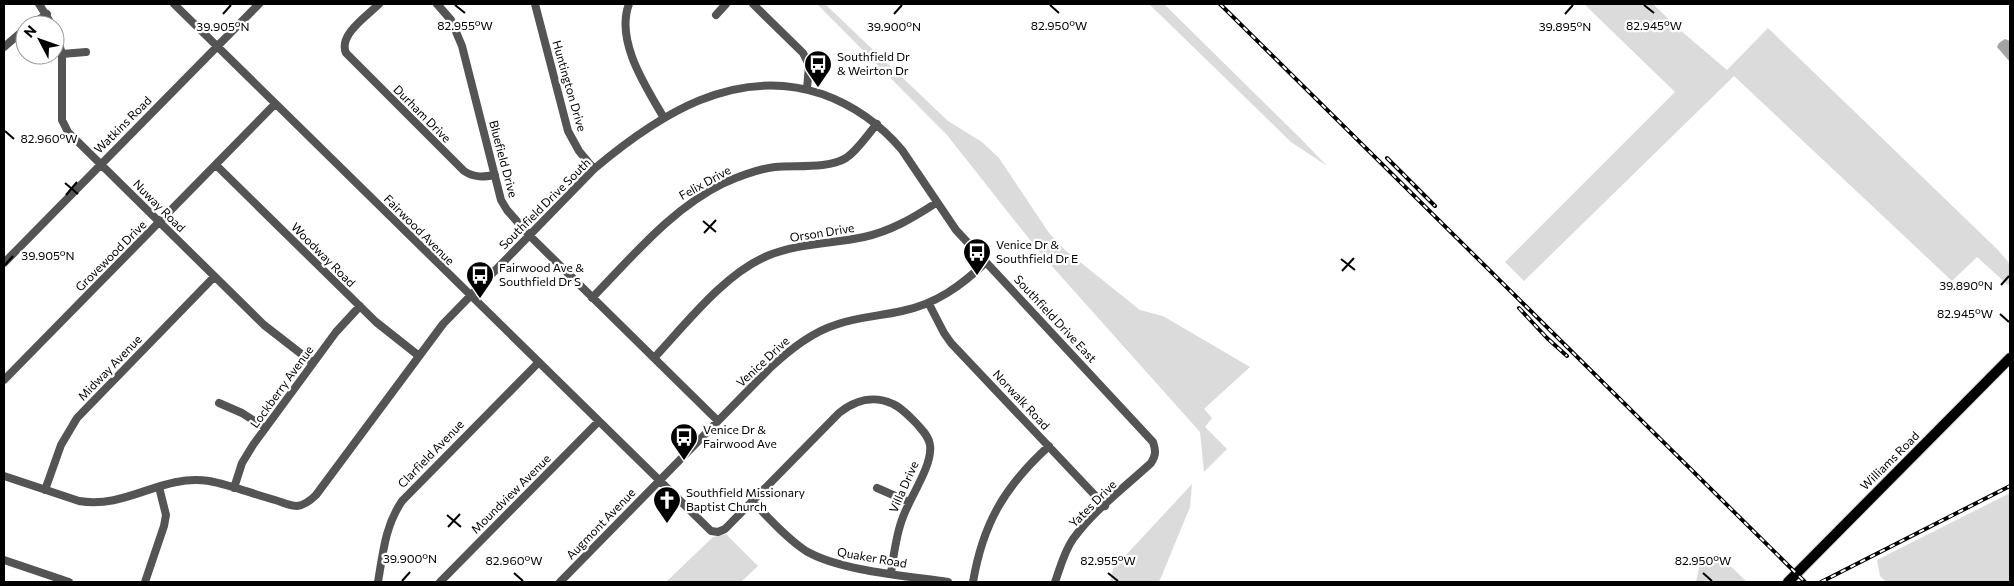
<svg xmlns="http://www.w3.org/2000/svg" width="2014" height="586" font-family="Commissioner,sans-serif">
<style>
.green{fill:#dbdbdb}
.water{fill:#a2a2a2}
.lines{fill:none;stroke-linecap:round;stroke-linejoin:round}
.major-casing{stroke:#dbdbdb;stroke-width:12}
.minor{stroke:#545454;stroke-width:8}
.major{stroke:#000;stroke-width:10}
.rail-casing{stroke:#000;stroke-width:4}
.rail{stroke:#fff;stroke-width:2;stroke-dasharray:5.5;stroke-linecap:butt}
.ticks{fill:none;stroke:#000;stroke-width:2}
.labels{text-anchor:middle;stroke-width:4.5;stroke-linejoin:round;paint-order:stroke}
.poi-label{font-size:12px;fill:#000;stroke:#fff;text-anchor:start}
.street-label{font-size:12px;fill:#000;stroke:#fff}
.ticks-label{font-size:12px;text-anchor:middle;fill:#000;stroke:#fff;stroke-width:4.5;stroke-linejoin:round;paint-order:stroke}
</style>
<rect width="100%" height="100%" fill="#fff"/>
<path class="green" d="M 817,4 L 825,4 L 948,121 L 982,142 L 999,158 L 1049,233 L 1065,250 L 1140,310 L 1163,316 L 1250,367 L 1204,409 L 1212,418 L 1205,427 L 1227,449 L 1204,472 L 1200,432 L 1041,254 L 947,135 Z
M 1149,4 L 1164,4 L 1302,140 L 1327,166 L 1291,142 Z
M 1584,4 L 1653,4 L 1680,30 L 1727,70 L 1768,28 L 1998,250 L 2010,264 L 2010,283 L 2008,285 L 1977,257 L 1952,281 L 1734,76 L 1524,281 L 1505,262 L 1675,92 Z
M 1192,484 L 1190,507 L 1160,580 L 1157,582 L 1110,582 L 1113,569 Z
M 2010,493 L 2010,582 L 1886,582 L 1880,576 L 1877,560 Z
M 726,534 L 758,566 L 741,582 L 666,582 L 713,537 Z
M 1718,554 L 1747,582 L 1696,582 L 1701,558 Z"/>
<path class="water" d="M 2005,39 L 2010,41 L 2010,62 L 1997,47 L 1999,43 Z"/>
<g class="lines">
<g class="major-casing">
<path id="major" d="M 1788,582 L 2010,358"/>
</g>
<path class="minor" d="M 39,4 L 52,25
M 174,4 L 711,531 L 718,532 L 725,529 L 839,413 C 855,400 874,395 893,404 C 902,408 909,416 916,423 C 922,430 929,436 930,445 C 933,465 910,497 903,517 C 896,534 894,554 891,573
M 379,4 C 367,16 338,35 346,53 L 464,171 C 475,178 483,177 495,175
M 437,4 L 451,20 L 462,46 L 501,200 L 507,210 L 529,235 L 718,421
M 535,4 L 568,131 L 579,151 L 594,169
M 629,4 C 615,41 646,87 664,118
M 753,4 L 803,53 L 809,65 L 807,89
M 716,15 L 726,4
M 31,25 L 47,14
M 55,30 L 62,54 L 62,120 L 68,132 L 264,325 L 313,363
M 4,47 L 25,29
M 62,54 L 86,52
M 216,165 L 376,322 L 419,356
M 4,263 L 259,4
M 592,298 C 633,256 671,209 724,183 C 740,176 758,169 775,167 C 796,165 828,169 846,158 C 858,150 867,135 877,124
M 929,304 L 944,333 L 951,343 L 1105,506
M 654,358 C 685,325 724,274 767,256 C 798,243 832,244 864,237 C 891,231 913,218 936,203
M 4,380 L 275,104
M 219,403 L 242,413 L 265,428
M 4,476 L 79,501 C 128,509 160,474 209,481 C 231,485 253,494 275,500 C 282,502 289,506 297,506 C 305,505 311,500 316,495 L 443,324 L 594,169 C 658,115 735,65 822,94 C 853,105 880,124 902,150 L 956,230 L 1153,442 C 1156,451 1156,455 1151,463 C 1125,487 1094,510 1073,539 C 1064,552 1060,568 1055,582
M 234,488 L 242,463 L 253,445 L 336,332 L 360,306
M 877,488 L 909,502
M 45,490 L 61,445 L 77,418 L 214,277
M 752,501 C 769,518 786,538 806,551 C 840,571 908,576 948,582
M 4,560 L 69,582
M 145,582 L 164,526 L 166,515 L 159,487
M 378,582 C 383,553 385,526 402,501 L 538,363
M 440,582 L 598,422
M 560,582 L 771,367 C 791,349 812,332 838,324 C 858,317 880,316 902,311 C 936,304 961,286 986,262
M 973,582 C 983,523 1005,486 1049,446"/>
<use href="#major" class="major"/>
<g class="rail-casing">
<path id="rail" d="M 1220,4 L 1805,582
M 1387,158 L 1435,206
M 1519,308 L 1547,338 L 1567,356
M 1821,582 L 2010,486"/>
</g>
<use href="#rail" class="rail"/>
</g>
<path class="ticks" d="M 455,5 L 465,13M 1050,5 L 1059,13M 1644,5 L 1654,13M 223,14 L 231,5M 894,14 L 902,5M 1565,14 L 1573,5M 5,131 L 14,139M 65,183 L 78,194M 66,195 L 77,182M 703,221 L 716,232M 704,233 L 716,220M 1341,259 L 1355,270M 5,265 L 13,256M 1342,271 L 1354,258M 2001,285 L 2009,276M 2000,314 L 2009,322M 447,515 L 461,527M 448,527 L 460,514M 514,573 L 523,581M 1108,573 L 1118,581M 1703,573 L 1712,581M 402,581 L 410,572"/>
<defs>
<g id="bus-pin" transform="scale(1.4375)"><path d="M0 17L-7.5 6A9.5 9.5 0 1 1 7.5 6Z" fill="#000" stroke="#fff"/><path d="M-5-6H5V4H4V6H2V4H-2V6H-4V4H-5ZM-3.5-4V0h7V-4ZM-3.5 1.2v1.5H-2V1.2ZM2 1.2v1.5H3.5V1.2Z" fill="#fff"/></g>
<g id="church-pin" transform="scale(1.4375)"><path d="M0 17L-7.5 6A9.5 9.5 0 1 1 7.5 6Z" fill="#000" stroke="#fff"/><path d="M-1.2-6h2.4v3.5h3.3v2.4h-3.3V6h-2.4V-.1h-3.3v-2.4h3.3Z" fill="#fff"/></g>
</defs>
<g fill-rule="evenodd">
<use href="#bus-pin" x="818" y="64"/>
<use href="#bus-pin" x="977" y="252"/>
<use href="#bus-pin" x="480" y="275"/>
<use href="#bus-pin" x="684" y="437"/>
<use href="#church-pin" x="667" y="500"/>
</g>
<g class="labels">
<g class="poi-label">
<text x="837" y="61">Southfield Dr<tspan x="837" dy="14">&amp; Weirton Dr</tspan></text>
<text x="996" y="249">Venice Dr &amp;<tspan x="996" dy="14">Southfield Dr E</tspan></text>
<text x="499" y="272">Fairwood Ave &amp;<tspan x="499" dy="14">Southfield Dr S</tspan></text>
<text x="703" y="434">Venice Dr &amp;<tspan x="703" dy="14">Fairwood Ave</tspan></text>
<text x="686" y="497">Southfield Missionary<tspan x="686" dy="14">Baptist Church</tspan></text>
</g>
<g class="street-label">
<text transform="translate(569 86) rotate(74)" y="4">Huntington Drive</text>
<text transform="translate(422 114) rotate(45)" y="4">Durham Drive</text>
<text transform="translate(123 125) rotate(-45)" y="4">Watkins Road</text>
<text transform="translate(503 159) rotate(75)" y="4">Bluefield Drive</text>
<text transform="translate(705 183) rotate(-29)" y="4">Felix Drive</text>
<text transform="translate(545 204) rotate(-45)" y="4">Southfield Drive South</text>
<text transform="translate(159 206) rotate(45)" y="4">Nuway Road</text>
<text transform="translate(419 230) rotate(45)" y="4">Fairwood Avenue</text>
<text transform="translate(822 233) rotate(-9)" y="4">Orson Drive</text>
<text transform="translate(323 255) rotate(45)" y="4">Woodway Road</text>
<text transform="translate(111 256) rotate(-45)" y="4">Grovewood Drive</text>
<text transform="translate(1055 319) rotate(47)" y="4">Southfield Drive East</text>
<text transform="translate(763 362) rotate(-43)" y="4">Venice Drive</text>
<text transform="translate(110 368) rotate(-46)" y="4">Midway Avenue</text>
<text transform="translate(282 387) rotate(-54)" y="4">Lockberry Avenue</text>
<text transform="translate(1021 400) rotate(47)" y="4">Norwalk Road</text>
<text transform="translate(431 454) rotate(-46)" y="4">Clarfield Avenue</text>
<text transform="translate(1890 461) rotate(-45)" y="4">Williams Road</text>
<text transform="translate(904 487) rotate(-66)" y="4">Villa Drive</text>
<text transform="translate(511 494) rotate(-45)" y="4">Moundview Avenue</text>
<text transform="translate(1093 504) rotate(-45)" y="4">Yates Drive</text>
<text transform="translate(601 524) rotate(-46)" y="4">Augmont Avenue</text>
<text transform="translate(872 558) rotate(10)" y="4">Quaker Road</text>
</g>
</g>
<g class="ticks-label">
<text x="1059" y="30">82.950°W</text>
<text x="465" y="30">82.955°W</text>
<text x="1654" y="30">82.945°W</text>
<text x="223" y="31">39.905°N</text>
<text x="894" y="31">39.900°N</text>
<text x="1565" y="31">39.895°N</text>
<text x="49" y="143">82.960°W</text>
<text x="48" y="260">39.905°N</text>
<text x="1966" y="290">39.890°N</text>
<text x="1965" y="318">82.945°W</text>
<text x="410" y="563">39.900°N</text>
<text x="514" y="565">82.960°W</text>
<text x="1108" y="565">82.955°W</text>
<text x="1703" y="565">82.950°W</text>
</g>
<rect width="2014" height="586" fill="none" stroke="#000000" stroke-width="10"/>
<g transform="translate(40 40) rotate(311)"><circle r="24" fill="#ffffff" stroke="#999999"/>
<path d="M0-4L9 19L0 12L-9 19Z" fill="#000000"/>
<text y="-8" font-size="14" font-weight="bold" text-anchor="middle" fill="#000000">N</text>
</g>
</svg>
